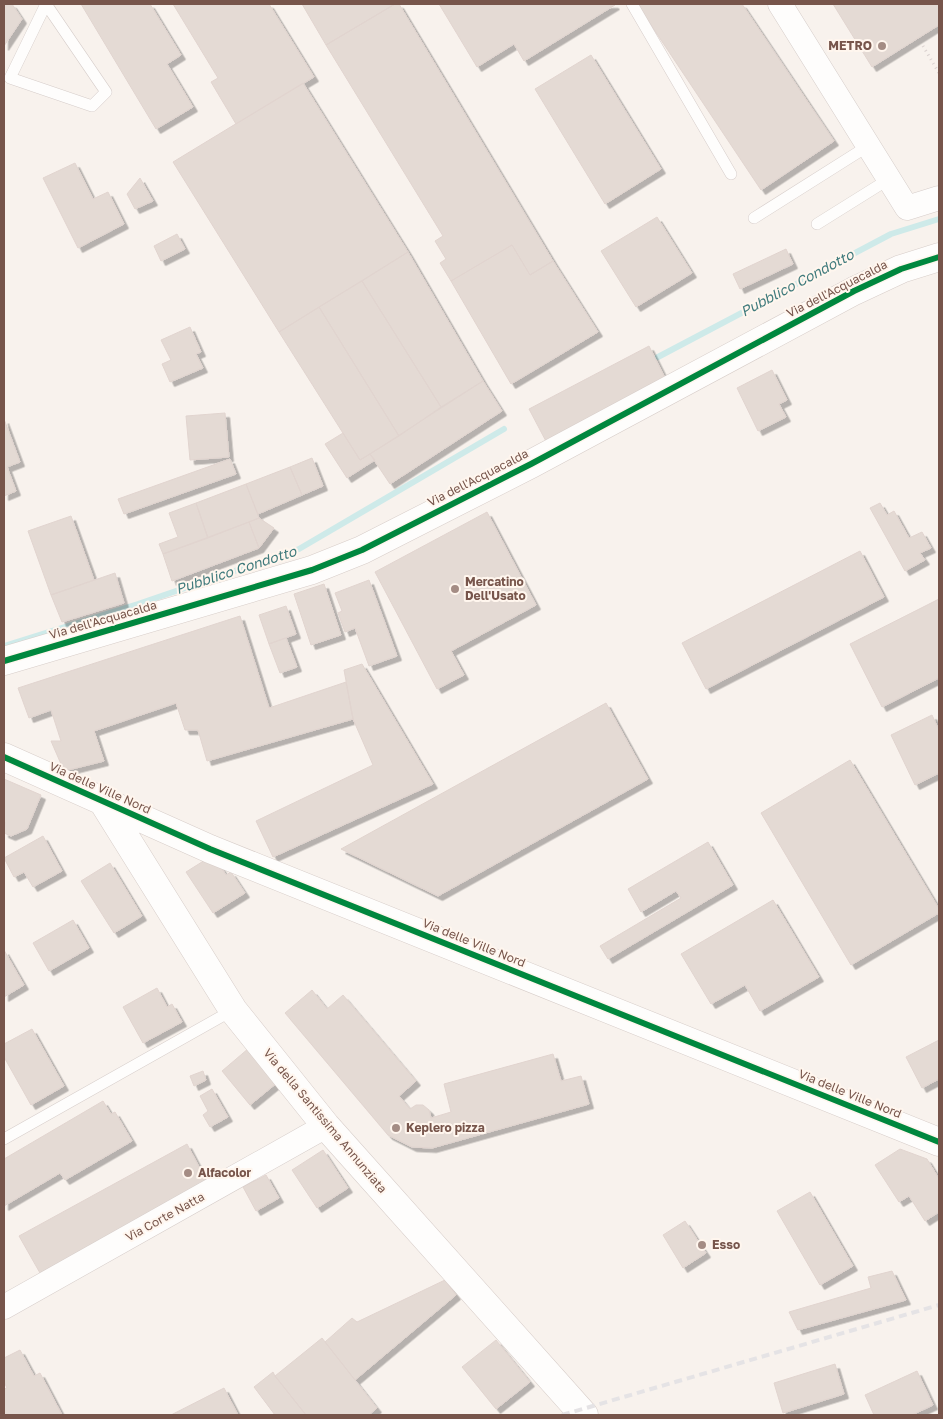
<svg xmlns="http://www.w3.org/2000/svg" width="943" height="1419" font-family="'Golos Text',sans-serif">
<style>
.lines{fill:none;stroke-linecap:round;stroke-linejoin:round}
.stream{stroke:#ceeae9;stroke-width:6}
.building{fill:#e4dad4;stroke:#e1d4cf;filter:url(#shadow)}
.lane-casing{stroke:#d6cdca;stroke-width:12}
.street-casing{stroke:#d6cdca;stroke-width:25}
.secondary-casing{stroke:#d7cdc9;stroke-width:29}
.path{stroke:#dad1cf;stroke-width:3;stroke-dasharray:1 4;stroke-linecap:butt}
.lane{stroke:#fefdfc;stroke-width:11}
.street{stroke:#fefdfc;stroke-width:24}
.secondary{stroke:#fefdfc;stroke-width:28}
.rail{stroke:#e5e3e5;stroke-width:4;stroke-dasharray:8 5;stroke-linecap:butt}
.cycleway-casing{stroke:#fff6ee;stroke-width:9}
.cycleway{stroke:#00873e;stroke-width:6}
.poi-dot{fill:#a48c84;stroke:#fff6ee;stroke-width:2}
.labels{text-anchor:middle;stroke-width:4;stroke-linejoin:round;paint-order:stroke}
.poi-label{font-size:12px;font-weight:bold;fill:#77554b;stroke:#fff6ee;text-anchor:start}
.street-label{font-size:12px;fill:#77554b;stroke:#fff6ee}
.water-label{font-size:14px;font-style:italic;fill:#3f7a7c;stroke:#fff6ee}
</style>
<defs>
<filter id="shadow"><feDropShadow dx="4.5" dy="4.5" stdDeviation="0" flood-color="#0004"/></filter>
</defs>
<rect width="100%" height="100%" fill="#f8f2ed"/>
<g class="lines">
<path class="stream" d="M 658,357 L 891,234 L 939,219
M 4,646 L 138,604 L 299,549 L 504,429"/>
</g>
<path class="building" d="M 4,4 L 12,4 L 22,19 L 4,46 Z
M 81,4 L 150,4 L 181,55 L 167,64 L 193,107 L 156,129 Z
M 173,4 L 269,4 L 314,77 L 236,124 L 211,82 L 218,78 Z
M 302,4 L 395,4 L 326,45 Z
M 395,4 L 399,4 L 553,261 L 530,275 L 512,245 L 451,281 L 440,263 L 446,259 L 435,241 L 443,236 L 326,45 Z
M 439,4 L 614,4 L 615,5 L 524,61 L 514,44 L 477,67 Z
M 637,4 L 742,4 L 834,141 L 761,190 Z
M 833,4 L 939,4 L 939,25 L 872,67 Z
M 591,55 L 661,169 L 605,204 L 535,89 Z
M 303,83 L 408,252 L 279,332 L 173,162 Z
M 75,163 L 93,199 L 108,192 L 124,224 L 78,248 L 43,178 Z
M 140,178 L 153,201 L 135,209 L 127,194 Z
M 657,217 L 692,273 L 636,307 L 601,251 Z
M 177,234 L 185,249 L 161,261 L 154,246 Z
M 512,245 L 530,275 L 553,261 L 598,332 L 511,384 L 451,281 Z
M 786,249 L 793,264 L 740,289 L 733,274 Z
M 408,252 L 483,381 L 441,407 L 362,281 Z
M 362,281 L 441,407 L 399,436 L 319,307 Z
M 319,307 L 399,436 L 360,460 L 279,332 Z
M 190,327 L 201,352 L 196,354 L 203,368 L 170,382 L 162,364 L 171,360 L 161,340 Z
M 649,346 L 668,384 L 549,447 L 529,409 Z
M 772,370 L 787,400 L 779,404 L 786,417 L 758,431 L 737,388 Z
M 483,381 L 502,411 L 390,484 L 370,454 Z
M 225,413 L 229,457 L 190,460 L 186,416 Z
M 4,419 L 20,462 L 7,467 L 16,491 L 4,496 Z
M 343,433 L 360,460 L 370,454 L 375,460 L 347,478 L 325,444 Z
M 312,458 L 323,486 L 302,495 L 290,467 Z
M 230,459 L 236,474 L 124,514 L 118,499 Z
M 290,467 L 302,495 L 258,514 L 246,484 Z
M 246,484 L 259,518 L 208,538 L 196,503 Z
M 196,503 L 208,538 L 163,554 L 159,544 L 178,537 L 169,513 Z
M 880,503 L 887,515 L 894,511 L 909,538 L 922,532 L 931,548 L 920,553 L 925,560 L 905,571 L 870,508 Z
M 487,512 L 536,605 L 451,651 L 464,675 L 437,689 L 375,572 Z
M 71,516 L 94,580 L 51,595 L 28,531 Z
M 259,518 L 274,528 L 259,548 L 249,522 Z
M 249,522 L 259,548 L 172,581 L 163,554 Z
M 860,551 L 884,597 L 706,689 L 682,643 Z
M 115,573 L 124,603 L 62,622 L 51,595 Z
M 369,580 L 397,656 L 369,666 L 355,628 L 345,632 L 338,613 L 342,611 L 335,593 Z
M 324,584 L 341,635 L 311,645 L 294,594 Z
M 939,599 L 939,678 L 882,707 L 850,644 Z
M 286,606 L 296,634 L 269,644 L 259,615 Z
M 240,616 L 269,708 L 346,682 L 353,719 L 207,761 L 198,730 L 185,730 L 176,703 L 94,731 L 104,761 L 64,771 L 51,741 L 61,741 L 51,710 L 29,718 L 18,688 Z
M 286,638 L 297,667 L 280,673 L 269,644 Z
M 362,664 L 433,784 L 273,857 L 256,821 L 373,765 L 353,719 L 344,670 Z
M 606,703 L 648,779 L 438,896 L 341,849 Z
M 932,715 L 939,730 L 939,773 L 915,785 L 891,735 Z
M 850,760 L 939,909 L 939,913 L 851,965 L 761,813 Z
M 4,779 L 41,795 L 27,829 L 11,836 L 4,833 L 5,822 L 4,821 Z
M 43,836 L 62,871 L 33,887 L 24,872 L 14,877 L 4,858 Z
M 708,842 L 733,885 L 608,959 L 600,946 L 681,898 L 676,891 L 641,912 L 628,889 Z
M 213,855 L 226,875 L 231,872 L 245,893 L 213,913 L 186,872 Z
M 110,863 L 142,916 L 114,933 L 81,881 Z
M 773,900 L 819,977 L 760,1011 L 745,985 L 711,1004 L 681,954 Z
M 73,920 L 89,948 L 49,971 L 33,943 Z
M 4,950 L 24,985 L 4,997 Z
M 157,988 L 167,1007 L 172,1004 L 182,1022 L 143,1043 L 123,1007 Z
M 312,990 L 327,1009 L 343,995 L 416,1081 L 399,1096 L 410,1109 L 416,1105 L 423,1105 L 429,1110 L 431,1118 L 451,1112 L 444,1084 L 553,1054 L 561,1081 L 581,1076 L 589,1104 L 432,1148 L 412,1147 L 388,1135 L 285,1013 Z
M 32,1029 L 64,1086 L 31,1105 L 4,1057 L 4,1044 Z
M 939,1040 L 939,1079 L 922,1088 L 906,1057 Z
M 249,1048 L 278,1082 L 250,1105 L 222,1071 Z
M 203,1071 L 206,1080 L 194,1086 L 190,1076 Z
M 212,1089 L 228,1117 L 210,1127 L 203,1115 L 208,1111 L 200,1096 Z
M 103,1101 L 111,1114 L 115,1112 L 132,1141 L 65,1180 L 60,1173 L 4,1206 L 4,1159 Z
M 187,1144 L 207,1182 L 40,1273 L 19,1236 Z
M 900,1149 L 927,1159 L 939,1179 L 939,1212 L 925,1221 L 909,1196 L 899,1202 L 875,1165 Z
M 323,1150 L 348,1188 L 317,1208 L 292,1170 Z
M 266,1175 L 279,1198 L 256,1211 L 243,1187 Z
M 810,1192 L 853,1266 L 820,1285 L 777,1211 Z
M 685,1221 L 706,1253 L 683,1268 L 663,1235 Z
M 892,1271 L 906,1300 L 798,1330 L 789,1312 L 871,1288 L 868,1277 Z
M 445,1280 L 456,1295 L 355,1380 L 325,1342 L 352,1318 L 357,1322 Z
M 322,1338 L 377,1408 L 370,1414 L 371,1415 L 306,1415 L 275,1376 Z
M 496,1340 L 530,1382 L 496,1409 L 462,1367 Z
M 20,1350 L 34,1376 L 40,1373 L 62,1415 L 4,1415 L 4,1389 L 7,1388 L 4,1382 L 4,1358 Z
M 835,1364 L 844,1394 L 783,1413 L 774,1383 Z
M 917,1371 L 933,1405 L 912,1415 L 874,1415 L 865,1395 Z
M 273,1372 L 275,1376 L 306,1415 L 275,1415 L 254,1387 Z
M 224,1388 L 238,1415 L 171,1415 Z"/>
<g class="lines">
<g class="lane-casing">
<path id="lane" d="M 46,4 L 106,92 L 92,106 L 10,78 Z
M 632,4 L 731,174
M 754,218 L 868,146
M 817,224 L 889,179
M 4,1139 L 233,1010"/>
</g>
<g class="street-casing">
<path id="street" d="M 780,4 L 907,208 L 939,198
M 4,1307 L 326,1126"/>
</g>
<g class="secondary-casing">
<path id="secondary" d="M 4,661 L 312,570 L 362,550 L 531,464 L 854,291 L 901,269 L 939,257
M 4,757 L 210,849 L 939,1142
M 102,800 L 233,1010 L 326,1126 L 584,1415"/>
</g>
<path class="path" d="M 923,46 L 939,73"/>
<use href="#lane" class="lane"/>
<use href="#street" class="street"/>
<use href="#secondary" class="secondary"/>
<path class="rail" d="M 562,1415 L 939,1305"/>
<g class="cycleway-casing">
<path id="cycleway" d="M 4,661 L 312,570 L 362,550 L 531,464 L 854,291 L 901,269 L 939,257
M 4,757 L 210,849 L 939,1142"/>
</g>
<use href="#cycleway" class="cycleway"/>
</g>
<g class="poi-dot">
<circle cx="882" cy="46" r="5"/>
<circle cx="455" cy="589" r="5"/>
<circle cx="396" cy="1128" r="5"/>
<circle cx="188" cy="1173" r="5"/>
<circle cx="702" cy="1245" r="5"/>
</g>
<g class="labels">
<g class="poi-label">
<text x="872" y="50" text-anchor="end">METRO</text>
<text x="465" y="586">Mercatino<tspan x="465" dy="14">Dell'Usato</tspan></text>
<text x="406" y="1132">Keplero pizza</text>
<text x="198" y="1177">Alfacolor</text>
<text x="712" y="1249">Esso</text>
</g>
<g class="street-label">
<text transform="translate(837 289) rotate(-27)" y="4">Via dell'Acquacalda</text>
<text transform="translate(478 478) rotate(-27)" y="4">Via dell'Acquacalda</text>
<text transform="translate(103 620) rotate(-16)" y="4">Via dell'Acquacalda</text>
<text transform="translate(100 788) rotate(24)" y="4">Via delle Ville Nord</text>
<text transform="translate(474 943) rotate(22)" y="4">Via delle Ville Nord</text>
<text transform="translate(850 1094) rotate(22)" y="4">Via delle Ville Nord</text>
<text transform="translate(325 1121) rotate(50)" y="4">Via della Santissima Annunziata</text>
<text transform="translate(165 1217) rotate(-29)" y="4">Via Corte Natta</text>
</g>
<g class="water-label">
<text transform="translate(797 283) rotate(-28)" y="5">Pubblico Condotto</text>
<text transform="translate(236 570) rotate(-18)" y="5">Pubblico Condotto</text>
</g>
</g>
<rect width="943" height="1419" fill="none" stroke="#77554b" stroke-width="10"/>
</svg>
